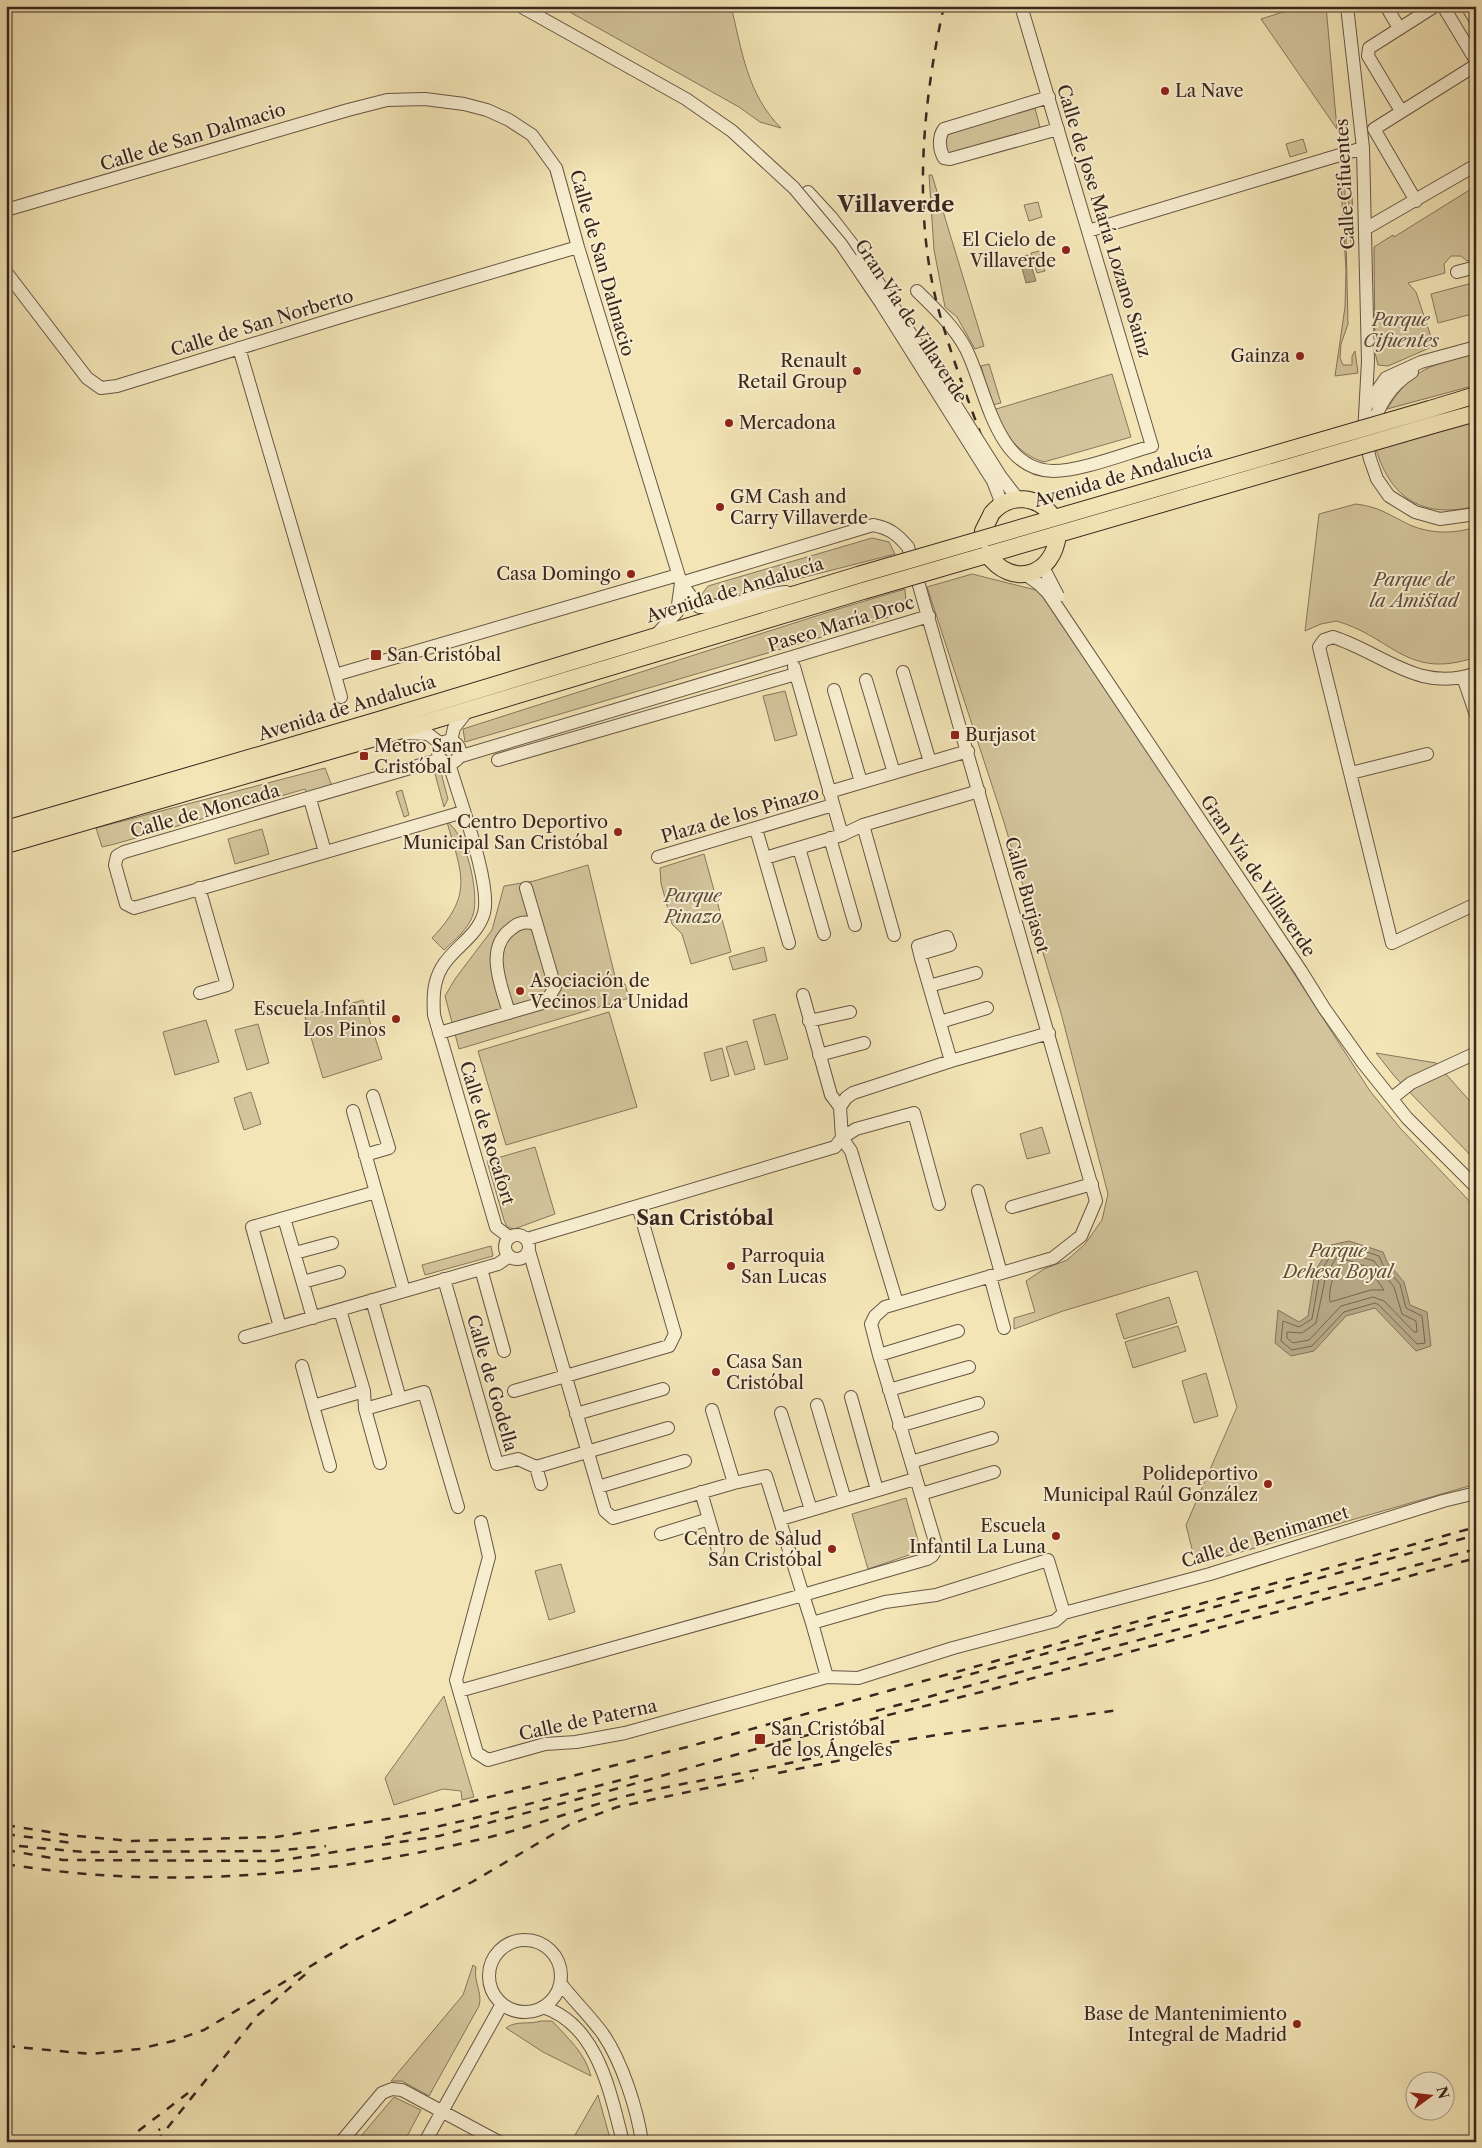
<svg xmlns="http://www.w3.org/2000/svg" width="1482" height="2148" font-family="'Libre Caslon Text',serif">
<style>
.green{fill:#d4c59c;stroke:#87765d}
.water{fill:#b4a482;stroke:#83725a}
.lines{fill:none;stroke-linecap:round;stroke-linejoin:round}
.shore{stroke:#776550;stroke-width:1}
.minor-casing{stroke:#685644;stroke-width:14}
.major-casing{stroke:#3a261e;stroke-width:18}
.minor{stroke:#f7eed0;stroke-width:12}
.major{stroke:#f3e5b6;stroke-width:16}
.rail{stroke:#3a261e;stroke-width:2.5;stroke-dasharray:9 9;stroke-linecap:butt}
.minor-bridge-casing{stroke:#685644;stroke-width:14;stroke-linecap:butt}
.major-bridge-casing{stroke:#3a261e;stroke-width:18;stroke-linecap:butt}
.minor-bridge{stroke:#f7eed0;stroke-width:12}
.major-bridge{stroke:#f3e5b6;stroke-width:16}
.poi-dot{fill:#8f2418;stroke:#f7eed0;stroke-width:2}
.labels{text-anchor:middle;stroke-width:4;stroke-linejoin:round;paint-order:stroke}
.poi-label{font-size:18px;fill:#3a261e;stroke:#f7eed0;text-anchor:start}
.street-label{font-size:18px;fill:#3a261e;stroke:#f7eed0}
.park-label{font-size:18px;font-style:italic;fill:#604e3e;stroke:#f7eed0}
.quarter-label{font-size:20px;font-weight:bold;fill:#3a261e;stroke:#f7eed0}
.district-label{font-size:22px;font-weight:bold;fill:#3a261e;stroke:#f7eed0}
</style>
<rect width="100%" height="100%" fill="#f3e5b6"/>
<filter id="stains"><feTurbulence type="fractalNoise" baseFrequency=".004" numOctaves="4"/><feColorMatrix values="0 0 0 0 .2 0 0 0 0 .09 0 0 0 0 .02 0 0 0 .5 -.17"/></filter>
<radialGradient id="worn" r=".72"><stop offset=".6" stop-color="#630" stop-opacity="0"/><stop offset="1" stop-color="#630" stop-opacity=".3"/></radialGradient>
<path class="green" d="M 559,6 L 731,6 C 742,51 747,94 781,128 L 760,122 L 739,107 Z
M 1302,6 L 1326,6 L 1337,129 L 1261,19 Z
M 1034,104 L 1041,131 L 947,156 L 944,133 Z
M 1303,139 L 1307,152 L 1290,157 L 1286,144 Z
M 1348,167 L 1351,170 L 1352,177 L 1345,184 L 1345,193 L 1348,324 L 1341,344 L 1340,358 L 1343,365 L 1352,365 L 1352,356 L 1355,351 L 1358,373 L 1335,376 L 1345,307 L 1346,270 L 1340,169 Z
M 929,175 L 932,175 L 984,346 L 975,349 L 957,317 L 945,307 L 934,250 Z
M 1476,186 L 1476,259 L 1467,261 L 1461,256 L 1451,256 L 1444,264 L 1445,273 L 1408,283 L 1416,292 L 1434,346 L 1388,366 L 1378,365 L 1375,353 L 1374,247 L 1393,235 L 1394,237 Z
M 1352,195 L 1354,244 L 1352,246 L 1348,227 L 1349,196 Z
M 1038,202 L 1042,217 L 1029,221 L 1024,205 Z
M 1039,251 L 1045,271 L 1037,273 L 1031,253 Z
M 1476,282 L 1476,313 L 1438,323 L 1431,294 Z
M 1476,352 L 1476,385 L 1387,409 C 1413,367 1431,366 1476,352 Z
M 989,364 L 1001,403 L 992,405 L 981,366 Z
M 1112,374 L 1131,437 L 1044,462 C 1017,454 1005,433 993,410 Z
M 1476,420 L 1476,506 C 1425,519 1391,500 1376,449 Z
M 1356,504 C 1380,507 1389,515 1410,525 C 1431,534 1454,534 1476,527 L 1476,657 C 1407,681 1393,637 1336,621 L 1321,624 L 1305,631 L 1319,514 Z
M 872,538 L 889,542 L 895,554 L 723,598 L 708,599 L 703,596 L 702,594 L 708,586 Z
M 972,574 L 1048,593 L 1370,1091 L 1401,1129 L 1476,1208 L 1476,1484 L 1196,1565 L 1186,1525 L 1237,1407 L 1197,1271 L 1063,1311 L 1014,1329 L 1014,1318 L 1035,1312 L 1026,1281 L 1044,1269 L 1067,1260 L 1085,1244 L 1102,1220 L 1108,1194 L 1061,1013 L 1003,819 L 927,587 Z
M 905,589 L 906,602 L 890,617 L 465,742 L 463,729 L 838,609 Z
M 785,691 L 797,735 L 775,741 L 763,696 Z
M 325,768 L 332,786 L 307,794 L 305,789 L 115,844 L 102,847 L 96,828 Z
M 440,769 L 448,799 L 444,807 L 434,770 Z
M 402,790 L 409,815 L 404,817 L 396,792 Z
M 447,822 C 466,833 480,894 473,915 C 468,929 455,940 444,950 L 432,938 C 474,894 462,875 447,822 Z
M 262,829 L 269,854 L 235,864 L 228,839 Z
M 704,854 L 731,952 L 691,964 L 682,934 L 672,924 L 661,883 L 660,868 Z
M 588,865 L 617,985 L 625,984 L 629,998 L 459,1049 L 445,996 L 455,979 L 492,930 L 504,886 L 534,881 Z
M 764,947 L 767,961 L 733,970 L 729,957 Z
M 363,1000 L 382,1059 L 323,1078 L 305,1017 Z
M 609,1012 L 637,1107 L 506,1145 L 478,1051 Z
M 775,1014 L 788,1059 L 765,1065 L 753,1020 Z
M 206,1020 L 219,1062 L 175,1075 L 163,1032 Z
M 258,1024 L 269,1063 L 247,1070 L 235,1030 Z
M 747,1041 L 755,1069 L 735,1075 L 726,1047 Z
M 722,1048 L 729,1076 L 711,1081 L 704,1053 Z
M 1376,1053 L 1436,1063 L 1476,1108 L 1476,1161 L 1396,1078 Z
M 251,1092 L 261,1124 L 244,1130 L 234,1098 Z
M 1042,1127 L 1050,1153 L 1027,1159 L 1020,1134 Z
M 535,1147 L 555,1214 L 514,1229 L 507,1227 L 504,1220 L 487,1161 Z
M 491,1246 L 493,1256 L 425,1275 L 422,1265 Z
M 1169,1297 L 1177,1323 L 1124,1339 L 1116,1314 Z
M 1178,1326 L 1186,1351 L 1133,1368 L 1125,1342 Z
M 1206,1373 L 1218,1416 L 1194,1423 L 1182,1381 Z
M 906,1498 L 921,1551 L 868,1569 L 852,1514 Z
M 561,1564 L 575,1612 L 549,1620 L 535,1571 Z
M 444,1696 L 474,1797 L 462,1800 L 461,1791 L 443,1789 L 394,1805 L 385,1778 Z
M 473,1965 L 476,1967 C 473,1981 483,1993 479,2006 L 429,2096 L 402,2081 L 391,2081 L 463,1995 Z
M 541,2021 L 552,2021 C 568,2038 585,2053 591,2076 L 543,2052 L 506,2028 C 516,2020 529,2025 541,2021 Z
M 598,2095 L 611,2142 L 571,2142 Z
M 394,2097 L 421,2110 L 404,2142 L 356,2142 Z"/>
<path class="water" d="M 1028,255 L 1036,281 L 1026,283 L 1019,257 Z
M 1349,1241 L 1383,1252 L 1387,1262 L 1404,1282 L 1410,1305 L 1427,1312 L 1431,1346 L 1416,1351 L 1375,1308 L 1346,1316 L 1314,1351 L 1291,1356 L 1275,1343 L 1278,1310 L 1299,1322 L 1308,1316 L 1315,1271 L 1331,1245 Z"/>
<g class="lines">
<path class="shore" d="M 1348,1246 L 1379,1256 L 1383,1265 L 1400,1284 L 1406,1308 L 1422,1316 L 1425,1343 L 1417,1344 L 1379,1305 L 1375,1303 L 1344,1312 L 1312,1346 L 1292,1350 L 1281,1341 L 1283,1321 L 1299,1327 L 1312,1319 L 1320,1273 L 1334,1250 Z
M 1348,1253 L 1374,1261 L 1394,1287 L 1402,1314 L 1416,1321 L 1417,1332 L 1414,1332 L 1384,1301 L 1373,1297 L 1341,1306 L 1309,1340 L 1293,1343 L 1287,1338 L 1287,1332 L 1302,1333 L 1316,1323 L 1326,1275 L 1338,1255 Z
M 1347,1260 L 1368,1267 L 1384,1290 L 1371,1290 L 1330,1302 C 1328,1290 1334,1265 1347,1260 Z"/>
<g class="minor-casing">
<path id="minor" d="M 1347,6 L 1363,148 L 1368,361 L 1364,434 L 1370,459 L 1377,479 L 1389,496 L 1415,512 L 1440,519 L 1476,514
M 1386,6 L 1399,28
M 1443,6 L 1476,61
M 1467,6 L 1476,21
M 1049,97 L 944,129 C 938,137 939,150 944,158 L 950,159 L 1058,129
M 1401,111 L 1368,56 L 1369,48 L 1435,6
M 808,192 L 831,217 L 862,257
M 1416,201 L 1374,129 L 1476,65
M 6,210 L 348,110 L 387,100 L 425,99 L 464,104 L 487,110 L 509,120 L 532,135 L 556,168 L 578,247 L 681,583 L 699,607 C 728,608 757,595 786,592
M 1365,229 L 1476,165
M 1088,231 L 1363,148
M 6,272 L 87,378 L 101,388 L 117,386 L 347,315 L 578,247
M 1457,272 L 1476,267
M 917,291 C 934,308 954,326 966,349 C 986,388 995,470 1053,471 C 1081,471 1124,454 1152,446 L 1021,6
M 239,348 L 335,675 L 678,575
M 1368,404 L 1386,378 L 1421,362 L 1476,347
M 1370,432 C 1378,407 1389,386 1412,372
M 681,583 L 873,525 C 889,528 897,534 908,547 L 1096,1201 L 1081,1236 L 1053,1258 L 885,1307 L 875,1316 L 871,1324 L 879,1355 L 937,1548 L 932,1556 L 927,1559 L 803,1595 L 812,1623
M 657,634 L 677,612 L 681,583
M 794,667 L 842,835
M 903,672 L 930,762
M 1476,673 C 1420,694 1383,653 1333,637 L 1324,640 L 1319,647 L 1392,943 L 1476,904
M 335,675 L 341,697
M 1463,677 L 1476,715
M 866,680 L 894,773
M 834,690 L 861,782
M 405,733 L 428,734 L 441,744
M 451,741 L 454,728 L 468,710
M438 752a11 11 0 1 1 22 0a11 11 0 1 1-22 0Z
M 458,757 L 929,616
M 441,759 L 124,852 L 117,856 L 115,865 L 126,904 L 134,908 L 463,812
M 498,760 L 796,674
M 449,763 C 458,796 492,884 484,913 C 477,937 454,947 442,967 C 433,982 433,998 434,1015 L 496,1227 L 509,1237
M 1351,773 L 1427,754
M 829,792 L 968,751
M 310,799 L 325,852
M 863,825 L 894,935
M 756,829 L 789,943
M 830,838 L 855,925
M 799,848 L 824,934
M 658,857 L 833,805
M 765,858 L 842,835 L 863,825 L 979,791
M 199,888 L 227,985 L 200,993
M 920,954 L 950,945 L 947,937 L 918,946 L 921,958 L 951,1061
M 929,986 L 976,973
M 509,1013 C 502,987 484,949 511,929 C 519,922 526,921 536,924
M 809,1021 L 850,1012
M 940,1022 L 987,1008
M 439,1033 L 546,1002 L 555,987 L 526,888
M 819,1055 L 864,1043
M 1363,1063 L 1407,1118 L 1476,1187
M 1396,1095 L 1411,1083 L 1476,1053
M 840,1107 L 846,1098 L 853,1093 L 951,1061 L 1049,1033
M 353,1111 L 404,1291
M 842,1138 L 851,1151 L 897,1303
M 842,1138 L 856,1129 L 914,1113 L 939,1204
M 365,1155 L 389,1148 L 373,1096
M 978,1191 L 1001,1273
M 1012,1207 L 1092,1184
M 284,1218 L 313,1318
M505 1247a12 12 0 1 1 24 0a12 12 0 1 1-24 0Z
M 527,1239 L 835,1147 L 842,1138 L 840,1107 L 831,1095 L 803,995
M 295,1253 L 332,1243
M 481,1269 L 504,1351
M 990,1276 L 1004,1328
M 444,1279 L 497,1464 L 518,1459 L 536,1467 L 668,1428
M 303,1282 L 339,1272
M 372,1300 L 400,1399 L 424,1392 L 458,1507
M 340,1310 L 364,1391 L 365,1409
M 280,1327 L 252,1227 L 376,1192
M 245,1337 L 498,1264 L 508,1257
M 879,1355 L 958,1331
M 302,1366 L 313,1406
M 889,1390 L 969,1367
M 514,1391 L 669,1346 L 675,1334 L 638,1206
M 851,1397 L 877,1490
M 817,1405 L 845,1500
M 712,1410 L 734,1483
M 781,1413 L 811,1510
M 576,1414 L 663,1389
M 899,1426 L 978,1403
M 911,1462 L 992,1438
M 380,1463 L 365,1409 L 400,1399
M 330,1466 L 313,1406 L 364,1391
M 536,1467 L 541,1484
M 598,1487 L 685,1461
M 701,1492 L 718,1550
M 921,1494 L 994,1472
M 781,1519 L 915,1479
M 481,1522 L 489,1557 L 456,1680 L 477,1753 L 488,1760 L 545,1744 L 576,1742 L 625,1733 L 827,1677 L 858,1678 L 953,1648 L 1055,1621 L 1064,1613 L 1048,1560 L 936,1595 L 885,1602 L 812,1623 L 827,1677
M 661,1534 L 709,1519
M 1064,1613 L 1210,1574 L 1443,1501 L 1476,1493
M 459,1691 L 803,1595 L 766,1476 L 734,1483 L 613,1518 L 605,1511 L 529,1251
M489 1976a36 36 0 1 1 72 0a36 36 0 1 1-72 0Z
M 561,1984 C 574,2001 590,2016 603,2034 C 622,2062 637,2108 642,2142
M 543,2007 C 598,2025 610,2092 623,2142
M 341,2142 L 382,2093 L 392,2089 L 402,2090 L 499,2142
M 425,2142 L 502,2004"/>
</g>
<g class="major-casing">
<path id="major" d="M 1430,409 L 1476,395
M 1433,425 L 1476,413
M 986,552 L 983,531 L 992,513
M 6,829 L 379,720 L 858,575
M 6,845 L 385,735 L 863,591"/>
</g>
<use href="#minor" class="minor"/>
<use href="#major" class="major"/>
<path class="rail" d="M 944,6 C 922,104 912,217 940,315 C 956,372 979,428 999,484
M 953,1679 L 1476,1535
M 876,1711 L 1476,1549
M 778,1773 L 871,1754
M 6,1825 L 67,1835 L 131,1841 L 276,1837 L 430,1812 L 687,1747 L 1476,1527
M 6,1834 L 73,1843
M 385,1838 L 467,1820 L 640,1775
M 19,1846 L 84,1852 L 274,1851 L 326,1846
M 6,1850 L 63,1860 L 276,1861 L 439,1836 L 605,1792 L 784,1741 L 989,1690 L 1476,1558
M 6,1864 C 168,1891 332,1875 490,1837 C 543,1824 594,1802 648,1791 C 689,1782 730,1776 771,1767 C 813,1758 856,1749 899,1741 C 971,1729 1045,1721 1118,1710
M 6,2046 L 91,2054 L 139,2049 L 173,2041 L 204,2030 L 349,1943 L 472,1882 L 569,1825 L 617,1807 L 754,1778
M 124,2142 L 188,2093
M 145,2142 L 160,2129
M 156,2142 L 258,2015 L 308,1972"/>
<g class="minor-bridge-casing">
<path id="minor-bridge" d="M 520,6 L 686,99 L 732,131 L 794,188 L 841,244 L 881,303 L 993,481 L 1000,499 L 998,507
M 862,257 L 1001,477 L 1018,499
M 1043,567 L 1058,596
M 1025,574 L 1039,584 L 1048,593 L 1301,971 L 1324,1008 L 1363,1063"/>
</g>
<g class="major-bridge-casing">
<path id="major-bridge" d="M 992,513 C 1010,493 1038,495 1053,517
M 987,554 C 1012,589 1054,576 1058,534
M 858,575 L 1430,409
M 863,591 L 1433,425"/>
</g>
<use href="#minor-bridge" class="minor-bridge"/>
<use href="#major-bridge" class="major-bridge"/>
</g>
<g class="poi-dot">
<circle cx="1165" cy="91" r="5"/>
<circle cx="1066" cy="250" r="5"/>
<circle cx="1300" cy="356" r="5"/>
<circle cx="857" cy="371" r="5"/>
<circle cx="729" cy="423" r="5"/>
<circle cx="720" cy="507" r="5"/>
<circle cx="631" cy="574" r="5"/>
<rect x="370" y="649" width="12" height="12" rx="2.5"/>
<rect x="950" y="730" width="10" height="10" rx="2.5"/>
<rect x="359" y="751" width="10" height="10" rx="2.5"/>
<circle cx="618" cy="832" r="5"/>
<circle cx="520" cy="991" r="5"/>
<circle cx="396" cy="1019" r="5"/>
<circle cx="731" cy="1266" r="5"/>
<circle cx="716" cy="1372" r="5"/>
<circle cx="1268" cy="1484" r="5"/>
<circle cx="1056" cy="1536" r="5"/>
<circle cx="832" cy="1549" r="5"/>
<rect x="754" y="1733" width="12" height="12" rx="2.5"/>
<circle cx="1297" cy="2024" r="5"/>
</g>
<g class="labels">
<g class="poi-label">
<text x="1175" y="97">La Nave</text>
<text x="1056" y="246" text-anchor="end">El Cielo de<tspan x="1056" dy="21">Villaverde</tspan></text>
<text x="1290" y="362" text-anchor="end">Gainza</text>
<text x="847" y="367" text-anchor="end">Renault<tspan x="847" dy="21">Retail Group</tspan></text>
<text x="739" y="429">Mercadona</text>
<text x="730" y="503">GM Cash and<tspan x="730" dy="21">Carry Villaverde</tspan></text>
<text x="621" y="580" text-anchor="end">Casa Domingo</text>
<text x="387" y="661">San Cristóbal</text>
<text x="965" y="741">Burjasot</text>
<text x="374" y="752">Metro San<tspan x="374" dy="21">Cristóbal</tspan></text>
<text x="608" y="828" text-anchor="end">Centro Deportivo<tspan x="608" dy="21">Municipal San Cristóbal</tspan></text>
<text x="530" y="987">Asociación de<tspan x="530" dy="21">Vecinos La Unidad</tspan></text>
<text x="386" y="1015" text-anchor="end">Escuela Infantil<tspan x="386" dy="21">Los Pinos</tspan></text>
<text x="741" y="1262">Parroquia<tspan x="741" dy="21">San Lucas</tspan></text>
<text x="726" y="1368">Casa San<tspan x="726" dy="21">Cristóbal</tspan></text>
<text x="1258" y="1480" text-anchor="end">Polideportivo<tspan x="1258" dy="21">Municipal Raúl González</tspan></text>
<text x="1046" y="1532" text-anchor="end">Escuela<tspan x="1046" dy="21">Infantil La Luna</tspan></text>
<text x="822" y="1545" text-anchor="end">Centro de Salud<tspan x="822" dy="21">San Cristóbal</tspan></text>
<text x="771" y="1735">San Cristóbal<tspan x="771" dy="21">de los Ángeles</tspan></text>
<text x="1287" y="2020" text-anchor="end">Base de Mantenimiento<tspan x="1287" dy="21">Integral de Madrid</tspan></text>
</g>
<g class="street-label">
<text transform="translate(193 137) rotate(-17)" y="6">Calle de San Dalmacio</text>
<text transform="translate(1345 184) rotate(-93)" y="6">Calle Cifuentes</text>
<text transform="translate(1104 221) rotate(73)" y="6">Calle de Jose María Lozano Sainz</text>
<text transform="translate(602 263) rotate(74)" y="6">Calle de San Dalmacio</text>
<text transform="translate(911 321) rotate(57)" y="6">Gran Vía de Villaverde</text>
<text transform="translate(262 323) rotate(-17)" y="6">Calle de San Norberto</text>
<text transform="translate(1123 476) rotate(-16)" y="6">Avenida de Andalucía</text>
<text transform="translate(735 590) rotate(-17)" y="6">Avenida de Andalucía</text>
<text transform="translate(841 624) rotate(-17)" y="6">Paseo María Droc</text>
<text transform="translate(347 708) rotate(-17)" y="6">Avenida de Andalucía</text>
<text transform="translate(205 811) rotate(-16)" y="6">Calle de Moncada</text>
<text transform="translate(740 815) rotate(-16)" y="6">Plaza de los Pinazo</text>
<text transform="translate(1258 876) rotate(56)" y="6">Gran Vía de Villaverde</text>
<text transform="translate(1027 895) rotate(74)" y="6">Calle Burjasot</text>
<text transform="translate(487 1133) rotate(73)" y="6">Calle de Rocafort</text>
<text transform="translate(492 1383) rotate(74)" y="6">Calle de Godella</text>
<text transform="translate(1265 1537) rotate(-17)" y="6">Calle de Benimamet</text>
<text transform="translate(588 1720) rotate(-12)" y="6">Calle de Paterna</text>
</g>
<g class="park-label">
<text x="1401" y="326">Parque<tspan x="1401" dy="21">Cifuentes</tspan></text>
<text x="1414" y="586">Parque de<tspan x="1414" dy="21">la Amistad</tspan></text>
<text x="693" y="902">Parque<tspan x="693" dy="21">Pinazo</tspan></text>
<text x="1338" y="1257">Parque<tspan x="1338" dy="21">Dehesa Boyal</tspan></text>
</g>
<g class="quarter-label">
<text x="705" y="1225">San Cristóbal</text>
</g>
<g class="district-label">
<text x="896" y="212">Villaverde</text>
</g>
</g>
<rect width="1482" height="2148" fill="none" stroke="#f3e5b6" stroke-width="25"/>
<rect x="8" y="8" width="1467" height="2133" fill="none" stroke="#3a261e" stroke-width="2.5"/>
<rect x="12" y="12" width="1457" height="2123" fill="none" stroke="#3a261e"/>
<g transform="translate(1430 2096) rotate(75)"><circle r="24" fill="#f7eed0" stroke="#ab9e89"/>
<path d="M0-4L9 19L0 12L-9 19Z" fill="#8f2418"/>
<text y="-8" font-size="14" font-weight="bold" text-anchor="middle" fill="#3a261e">N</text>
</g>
<rect width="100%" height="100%" filter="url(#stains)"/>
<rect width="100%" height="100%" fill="url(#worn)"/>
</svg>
